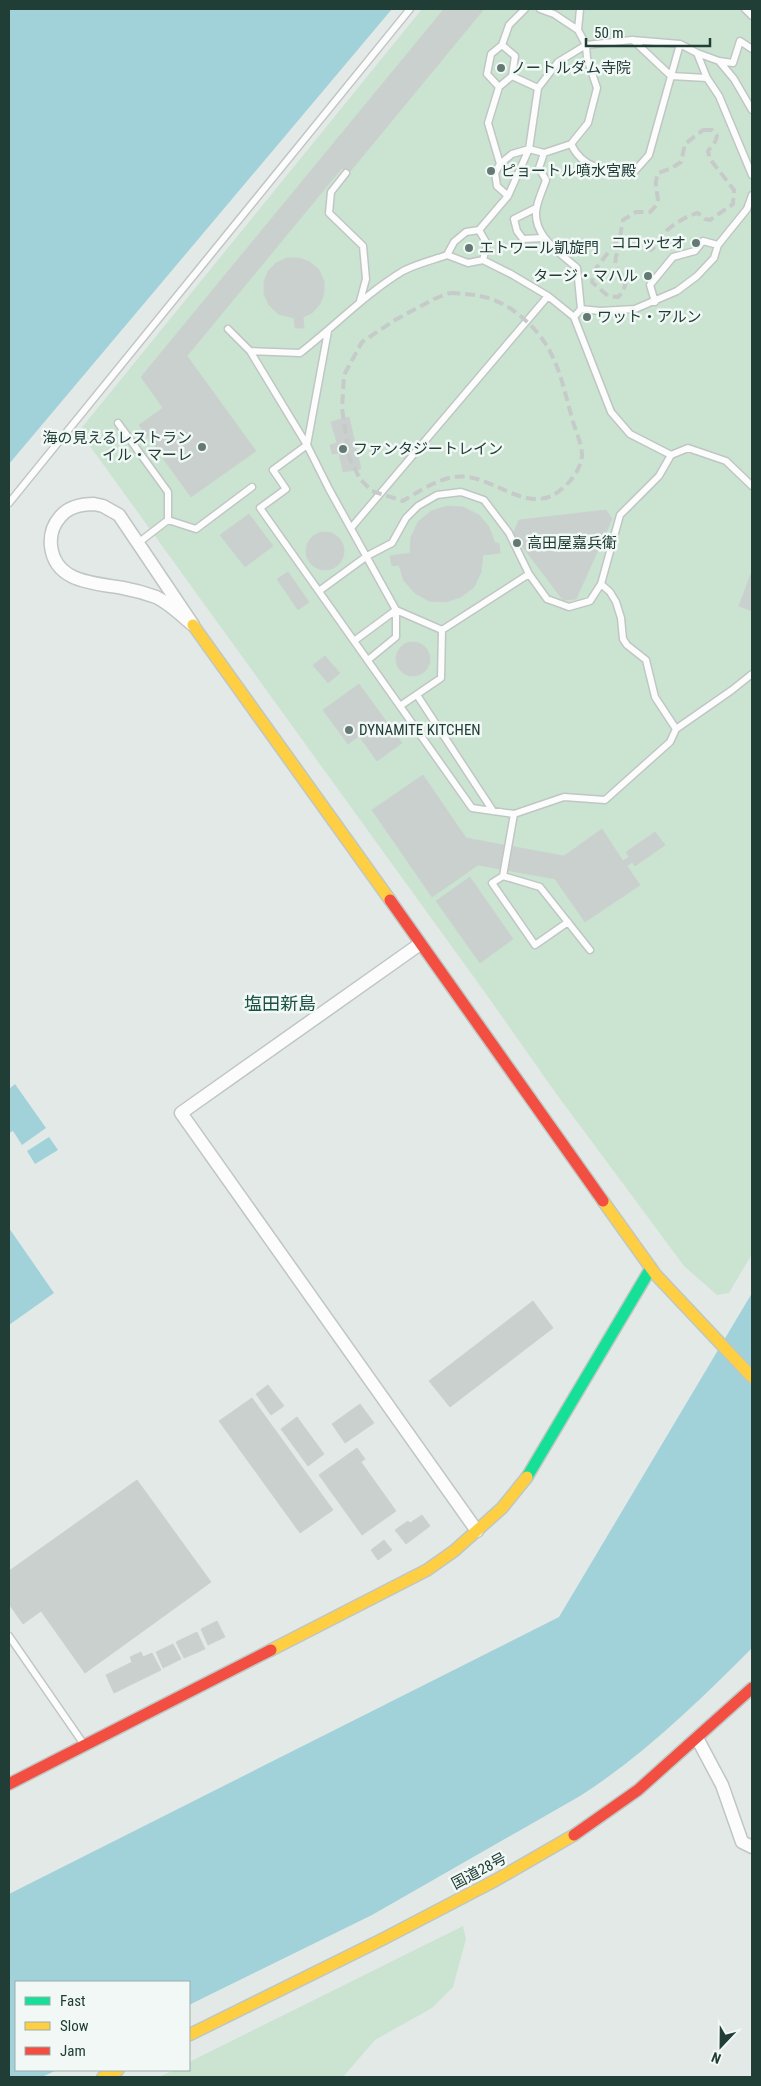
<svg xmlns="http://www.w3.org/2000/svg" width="761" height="2086" font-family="'Roboto Condensed','Noto Sans JP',sans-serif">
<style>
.green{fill:#cbe4d2}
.water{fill:#a1d2da}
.building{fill:#cad0ce;stroke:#cbd2cf}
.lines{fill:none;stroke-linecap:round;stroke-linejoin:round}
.lane-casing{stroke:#c0c6c3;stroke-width:9}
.street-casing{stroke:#c0c6c3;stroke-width:15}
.fast-casing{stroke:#bec7c3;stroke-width:14}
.slow-casing{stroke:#bec7c3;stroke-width:14}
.jam-casing{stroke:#bec7c3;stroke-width:14}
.lane{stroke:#fbfcfb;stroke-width:6}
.street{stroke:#fbfcfb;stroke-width:12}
.fast{stroke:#16e098;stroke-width:11}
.slow{stroke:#ffcf43;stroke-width:11}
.jam{stroke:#f24e42;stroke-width:11}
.rail{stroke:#c6cac9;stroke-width:4;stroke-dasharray:10 5;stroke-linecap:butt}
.poi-dot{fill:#647974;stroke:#f1f8f5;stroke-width:2}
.labels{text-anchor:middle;stroke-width:5;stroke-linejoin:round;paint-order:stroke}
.poi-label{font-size:15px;fill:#203d36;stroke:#f1f8f5;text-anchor:start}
.street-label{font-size:15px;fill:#203d36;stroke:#f1f8f5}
.quarter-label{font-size:18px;fill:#1b5144;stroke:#f1f8f5}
</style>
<rect width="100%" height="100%" fill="#e3e9e6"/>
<path class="green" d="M 422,9 L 752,9 L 752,1254 L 729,1293 L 717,1295 L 684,1266 L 555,1092 L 486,994 L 79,431 Z
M 463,1926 L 466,1939 L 453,1987 L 432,2008 L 375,2040 L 343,2077 L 159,2077 L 174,2070 L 189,2070 L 189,2062 Z"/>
<path class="water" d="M 9,9 L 392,9 L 9,464 Z
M 15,1084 L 46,1128 L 22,1145 L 13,1131 L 9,1133 L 9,1089 Z
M 49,1137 L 58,1150 L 35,1164 L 27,1151 Z
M 9,1228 L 54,1293 L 9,1325 Z
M 752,1293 L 752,1648 C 700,1700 643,1756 580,1796 L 372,1915 L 189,2005 L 189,1982 L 16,1982 L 16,2070 L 57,2070 L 42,2077 L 9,2077 L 9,1894 L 559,1617 Z"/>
<path class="building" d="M 444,9 L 484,9 L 348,174 L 342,168 L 187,356 L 256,451 L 191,497 L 139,425 L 163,408 L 141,377 Z
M 287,258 L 299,258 L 310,262 L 319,270 L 324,281 L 324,293 L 320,304 L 312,313 L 303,317 L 304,328 L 295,328 L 294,318 L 278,314 L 269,305 L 264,294 L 264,282 L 268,271 L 276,263 Z
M 349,417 L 361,469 L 343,472 L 339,453 L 332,454 L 330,445 L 337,443 L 331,422 Z
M 447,506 L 463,507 L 479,515 L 489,527 L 495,543 L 499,543 L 500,553 L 483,555 L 481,572 L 474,587 L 461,597 L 446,602 L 429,601 L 415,593 L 404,581 L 399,565 L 392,566 L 390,556 L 410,553 L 411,537 L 418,522 L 431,511 Z
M 606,510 L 612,519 L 576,599 L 563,600 L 513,534 L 519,520 Z
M 249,514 L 273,546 L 245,567 L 220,535 Z
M306 551a19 19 0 1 1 38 0a19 19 0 1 1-38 0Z
M 752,571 L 752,611 L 739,606 Z
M 288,572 L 309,602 L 298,610 L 277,579 Z
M396 659a17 17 0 1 1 34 0a17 17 0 1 1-34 0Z
M 325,656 L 340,673 L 328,683 L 313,665 Z
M 359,684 L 402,743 L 377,761 L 359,736 L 348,744 L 323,710 Z
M 423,775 L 466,838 L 564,856 L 602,829 L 623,861 L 629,857 L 626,852 L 655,832 L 665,845 L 635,866 L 632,862 L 627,866 L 640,885 L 585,922 L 555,879 L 478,865 L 432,897 L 372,810 Z
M 470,877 L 513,939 L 480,963 L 436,901 Z
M 533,1301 L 553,1328 L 450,1407 L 429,1381 Z
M 268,1385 L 284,1406 L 271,1415 L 256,1394 Z
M 252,1398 L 333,1510 L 300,1533 L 219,1421 Z
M 360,1404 L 374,1423 L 345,1443 L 332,1424 Z
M 297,1417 L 324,1454 L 308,1466 L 281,1429 Z
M 357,1448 L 365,1459 L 361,1462 L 396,1511 L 362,1535 L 319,1475 Z
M 137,1480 L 211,1582 L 85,1673 L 41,1611 L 23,1624 L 9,1604 L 9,1571 Z
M 422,1515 L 430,1526 L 406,1544 L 395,1530 L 408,1521 L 410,1523 Z
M 384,1540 L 392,1550 L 378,1560 L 371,1550 Z
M 217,1621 L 225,1637 L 208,1645 L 201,1629 Z
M 197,1632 L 205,1649 L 184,1658 L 176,1642 Z
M 173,1644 L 181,1659 L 163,1668 L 156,1652 Z
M 141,1652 L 143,1657 L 152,1653 L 161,1670 L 114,1693 L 106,1675 L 132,1662 L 130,1657 Z"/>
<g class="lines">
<g class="lane-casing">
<path id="lane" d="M 540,9 L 554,14 L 578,30
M 745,9 L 752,16
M 633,40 L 671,76 L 707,78
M 697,53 L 719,61 L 734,79 L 752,110
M 719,61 L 733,63 L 740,41 L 752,49
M 512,76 L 538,88
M 499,87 L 512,76 L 515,56 L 502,45
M 571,144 C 583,170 607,171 633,173 L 649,155 L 680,44
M 544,153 L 539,168 L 546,180 C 543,189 539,197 537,206 C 530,234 559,252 577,268 L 581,309
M 500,164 L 512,154 L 529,149 L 544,153 L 571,144 L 588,123 L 597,88 L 587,58 L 586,45 L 578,30 L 580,9
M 346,173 L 331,192 L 329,213 L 363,246 L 366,279 L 360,301
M 752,175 L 719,96 L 707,78 L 697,53 L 680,44 L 632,40 L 586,45 L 558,62 L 538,88 L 529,149 L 508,196 L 479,230 L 466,232 L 454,242 L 447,255 C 433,260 416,264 403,271 C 365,294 335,326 300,353 L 250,351 L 307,445 L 329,489 L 396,610 L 442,630 L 529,574 L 547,599 L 569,607 L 590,601 L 601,584 L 620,515 L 659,476 L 671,455 L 688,448 L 726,461 L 752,486
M 508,196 L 497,186 L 495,173 L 500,164 L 488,123 L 499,87 L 487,74 L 491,54 L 502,45 L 509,25 L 525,9
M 536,208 L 514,219 L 517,231 L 523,239 L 543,238
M 479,230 L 487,244 L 483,260
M 447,255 L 468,263 L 483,260 L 511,274 L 548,296 L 574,317 L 611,412 L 630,434 L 671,455
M 655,302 L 650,285 L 673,257 L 695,251 L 703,241 L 718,245
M 574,317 L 581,309 L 600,311 L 635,309 L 677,291 L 697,276 L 714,258 L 718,245 L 747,209 L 752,195
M 228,329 L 250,351
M 328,331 L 307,445 L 273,470 L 286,489 L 260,508 L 472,808 L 514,814
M 118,423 L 168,492 L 168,520
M 9,503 L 410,9
M 351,528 L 548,296
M 138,543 L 168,520 L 196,529 L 252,487
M 601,584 L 610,592 L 616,602 L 621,618 L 623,639 L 627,645 L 646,660 L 655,697 L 676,729
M 319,591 L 367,556 L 392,543 L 406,518 L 418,506 L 437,495 L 461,492 L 484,500 L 509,533 L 529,574
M 354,641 L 396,610
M 368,660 L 396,637 L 396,610
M 417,695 L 493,811
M 400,706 L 441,678 L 442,630
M 503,876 L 492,883 L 535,945 L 568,922
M 590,950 L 540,887 L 503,876 L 514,814 L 564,797 L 605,800 L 670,742 L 676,729 L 732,690 L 752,674
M 9,1636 L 83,1743"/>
</g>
<g class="street-casing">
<path id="street" d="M 94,504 L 103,506 L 119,515 L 193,625 C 182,616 169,603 156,597 C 145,593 134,590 123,588 C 95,583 55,583 51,546 C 50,536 53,525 60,517 C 68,507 81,504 94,504 Z
M 420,944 L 181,1113 L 477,1531
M 697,1738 L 722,1785 L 742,1842 L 752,1847"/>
</g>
<g class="fast-casing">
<path id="fast" d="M 527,1477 L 651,1268"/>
</g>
<g class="slow-casing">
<path id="slow" d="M 193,625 L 390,900
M 603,1201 L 656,1275 L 752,1377
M 271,1650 L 427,1570 L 454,1551 L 502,1508 L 527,1477
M 189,2035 L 383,1939 L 496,1880 L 574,1835
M 103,2077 L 118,2070"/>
</g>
<g class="jam-casing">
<path id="jam" d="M 390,900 L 603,1201
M 9,1784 L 271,1650
M 574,1835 L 638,1790 L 752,1688"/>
</g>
<use href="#lane" class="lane"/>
<use href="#street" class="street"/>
<use href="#fast" class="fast"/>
<use href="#slow" class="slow"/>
<use href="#jam" class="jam"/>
<path class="rail" d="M 703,130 L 712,130 L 717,136 L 715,142 L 708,151 L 710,159 L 734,190 L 733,204 L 710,220 L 705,219 L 698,213 C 687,215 671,226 663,234 C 658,240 659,244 651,250 L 637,244 L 623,244 L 616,256 L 615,265 L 626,282 L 623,292 L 618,297 L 608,296 L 592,282 L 594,271 L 620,237 L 623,220 L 636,212 L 650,212 C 662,200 657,200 656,186 C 655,182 657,177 658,173 L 672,168 L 681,162 L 685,144 Z
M 450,293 C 475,294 493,296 514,311 C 556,342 560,375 573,422 C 576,431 582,445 582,455 C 581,470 570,483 558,492 C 525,516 490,471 454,477 C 438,479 417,492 403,501 L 372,491 L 360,479 L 349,457 L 342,408 L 344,375 L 362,342 L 395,320 L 434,299 Z"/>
</g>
<g class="poi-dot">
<circle cx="501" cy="68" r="5"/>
<circle cx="491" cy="171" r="5"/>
<circle cx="696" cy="243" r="5"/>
<circle cx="469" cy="248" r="5"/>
<circle cx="648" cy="276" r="5"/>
<circle cx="587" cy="317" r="5"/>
<circle cx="202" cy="447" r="5"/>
<circle cx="343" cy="449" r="5"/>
<circle cx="517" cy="543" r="5"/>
<circle cx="349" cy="730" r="5"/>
</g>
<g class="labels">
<g class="poi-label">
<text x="511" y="73">ノートルダム寺院</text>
<text x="501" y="176">ピョートル噴水宮殿</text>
<text x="686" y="248" text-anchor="end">コロッセオ</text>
<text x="479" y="253">エトワール凱旋門</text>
<text x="638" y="281" text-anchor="end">タージ・マハル</text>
<text x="597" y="322">ワット・アルン</text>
<text x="192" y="443" text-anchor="end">海の見えるレストラン<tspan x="192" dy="17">イル・マーレ</tspan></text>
<text x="353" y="454">ファンタジートレイン</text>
<text x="527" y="548">高田屋嘉兵衛</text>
<text x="359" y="735">DYNAMITE KITCHEN</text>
</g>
<g class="street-label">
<text transform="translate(479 1871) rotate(-28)" y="5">国道28号</text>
</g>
<g class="quarter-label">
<text x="280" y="1010">塩田新島</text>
</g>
</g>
<rect width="761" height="2086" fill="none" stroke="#203d36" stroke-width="20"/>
<rect x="15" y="1981" width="175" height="90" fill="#f1f8f5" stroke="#9dada9"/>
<rect x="25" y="1997" width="25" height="8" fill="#16e098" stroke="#9dada9"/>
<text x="60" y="2006" font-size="15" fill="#203d36">Fast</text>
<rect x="25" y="2022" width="25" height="8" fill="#ffcf43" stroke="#9dada9"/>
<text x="60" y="2031" font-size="15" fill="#203d36">Slow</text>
<rect x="25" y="2047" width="25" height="8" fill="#f24e42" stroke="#9dada9"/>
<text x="60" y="2056" font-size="15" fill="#203d36">Jam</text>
<g transform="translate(721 2046) rotate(202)" stroke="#f1f8f5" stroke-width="4" paint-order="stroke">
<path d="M0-4L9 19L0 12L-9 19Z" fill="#203d36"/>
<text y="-8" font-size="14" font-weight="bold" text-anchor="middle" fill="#203d36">N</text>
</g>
<path d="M586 38v8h124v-8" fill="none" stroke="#203d36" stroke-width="2.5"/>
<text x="594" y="38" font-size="15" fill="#203d36" stroke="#f1f8f5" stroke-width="4" paint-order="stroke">50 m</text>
</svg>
